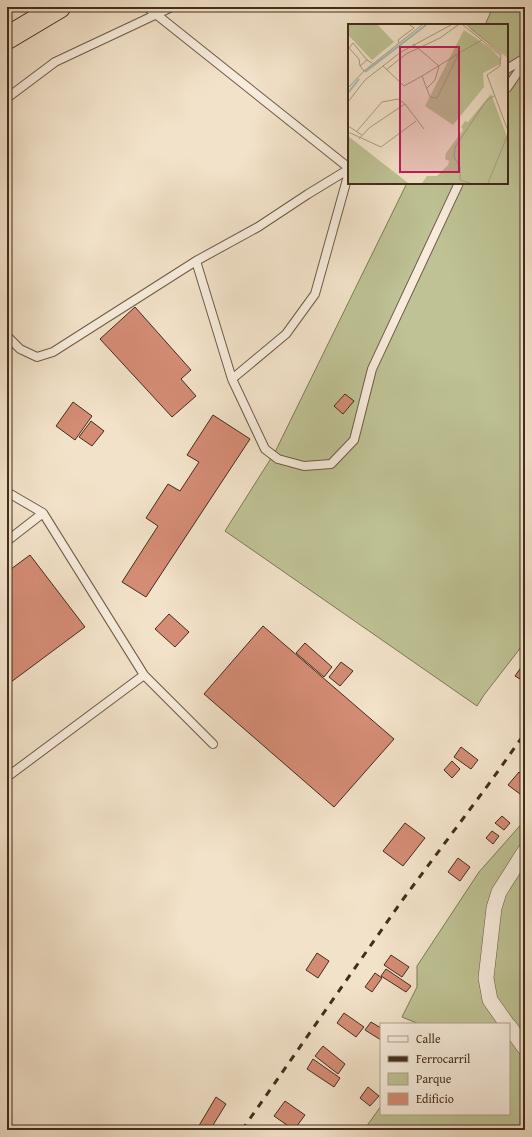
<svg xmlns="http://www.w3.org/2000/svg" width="532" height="1137" font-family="'Gentium Book Plus',serif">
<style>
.green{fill:#bec294;stroke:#807857}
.building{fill:#d48c75;stroke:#432d1a}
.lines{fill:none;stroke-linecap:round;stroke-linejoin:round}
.service-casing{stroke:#6f5a46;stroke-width:10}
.minor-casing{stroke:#6f5a46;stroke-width:16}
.trunk-casing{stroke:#432d1a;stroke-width:24}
.service{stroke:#f7ecdc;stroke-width:8}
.minor{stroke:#f7ecdc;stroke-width:15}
.trunk{stroke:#f2e2c9;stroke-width:22}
.rail{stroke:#432d1a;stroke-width:3;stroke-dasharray:7 7;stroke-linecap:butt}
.inset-river{fill:none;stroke:#9dbcbe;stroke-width:2}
.inset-road{fill:none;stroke:#ac9a83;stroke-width:1}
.view{fill:#c2185b;fill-opacity:0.15;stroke:#c2185b;stroke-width:2}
.inset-edge{fill:none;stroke:#432d1a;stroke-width:2}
</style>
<rect width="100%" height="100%" fill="#f2e2c9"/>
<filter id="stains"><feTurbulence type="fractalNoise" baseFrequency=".005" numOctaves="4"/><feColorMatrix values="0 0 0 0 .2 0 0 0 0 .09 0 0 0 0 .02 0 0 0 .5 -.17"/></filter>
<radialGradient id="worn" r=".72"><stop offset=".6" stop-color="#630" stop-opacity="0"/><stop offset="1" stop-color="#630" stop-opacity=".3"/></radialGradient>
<path class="green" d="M 493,7 L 525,7 L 525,642 L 484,695 L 477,706 L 225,531 L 275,452 L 407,183 L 507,183 L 507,25 L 485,25 Z
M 525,820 L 525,1130 L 364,1130 L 381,1106 L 381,1114 L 509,1114 L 509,1024 L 419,1024 L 402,1017 L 417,987 L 417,966 L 479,872 Z"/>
<path class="building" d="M 135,307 L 191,370 L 181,379 L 196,396 L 172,417 L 100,339 Z
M 345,394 L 354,401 L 343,414 L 334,406 Z
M 73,402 L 92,416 L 75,440 L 56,426 Z
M 213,415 L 250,439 L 146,597 L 122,582 L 158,526 L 146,518 L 168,484 L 180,491 L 199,462 L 187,455 Z
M 91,421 L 104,431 L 92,446 L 79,437 Z
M 30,555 L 85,627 L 7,685 L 7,572 Z
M 169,614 L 189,632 L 175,647 L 155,629 Z
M 263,626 L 394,739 L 334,807 L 204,694 Z
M 305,643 L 332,667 L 324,677 L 296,653 Z
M 341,662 L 353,671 L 340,686 L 329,677 Z
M 522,666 L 525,668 L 525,682 L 515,676 Z
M 461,747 L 478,760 L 471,769 L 454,757 Z
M 452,761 L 460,769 L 452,778 L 444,770 Z
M 519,772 L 525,777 L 525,796 L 524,797 L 508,785 Z
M 502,816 L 510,823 L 504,830 L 495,823 Z
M 405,823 L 425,838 L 403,866 L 383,851 Z
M 492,831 L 499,836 L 493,844 L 486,838 Z
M 458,858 L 470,867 L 460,881 L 448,872 Z
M 317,953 L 329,961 L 318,978 L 306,970 Z
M 391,955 L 409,967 L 402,977 L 384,965 Z
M 386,969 L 411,986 L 406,992 L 381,976 Z
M 375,973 L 382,978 L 372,992 L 365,987 Z
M 344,1013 L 364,1027 L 356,1037 L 337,1023 Z
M 371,1022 L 381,1028 L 381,1040 L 365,1030 Z
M 323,1046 L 345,1064 L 338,1074 L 315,1056 Z
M 313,1059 L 340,1078 L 334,1087 L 307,1069 Z
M 368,1087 L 379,1096 L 370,1106 L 360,1098 Z
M 216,1097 L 226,1104 L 210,1130 L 199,1130 L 197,1129 Z
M 285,1101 L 305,1115 L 294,1130 L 274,1116 Z"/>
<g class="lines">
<g class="service-casing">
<path id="service" d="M 147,7 L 349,168
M 507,69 L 525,58
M 507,88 L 525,62
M 7,98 L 55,62 L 172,7
M 196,261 L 258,227 L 308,194 L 349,169
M 7,336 L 20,349 L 37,357 L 53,352 L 196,261 L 232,379 L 265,449 L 278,459 L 304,466 L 331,464 L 354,440 L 372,369 L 459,183
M 232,379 L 286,334 L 315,294 L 349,172
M 7,492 L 43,513 L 7,541
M 43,513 L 144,675 L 213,744
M 7,777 L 144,675"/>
</g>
<g class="minor-casing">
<path id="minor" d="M 507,1024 L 490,1000 L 486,978 L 494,908 L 499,892 L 525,851
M 509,1026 L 525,1048"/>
</g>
<g class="trunk-casing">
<path id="trunk" d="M 7,38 L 59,7"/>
</g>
<use href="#service" class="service"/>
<use href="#minor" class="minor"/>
<use href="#trunk" class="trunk"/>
<path class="rail" d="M 242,1130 L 401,902 L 491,781 L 525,733"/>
</g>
<g transform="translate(348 24)">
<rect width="160" height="160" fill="#f2e2c9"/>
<path d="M 0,1 L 30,1 L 46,18 L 24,36 L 0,11 ZM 119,1 L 160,1 L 160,34 L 124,7 ZM 116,6 L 142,24 L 152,34 L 152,40 L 135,49 L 136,63 L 105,101 L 77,82 ZM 143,70 L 160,115 L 160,159 L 74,159 L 79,152 L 89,152 L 100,141 L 101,137 L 97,135 L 98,129 L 115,106 L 113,103 L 117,97 L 120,98 ZM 0,112 L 60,159 L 0,159 Z" fill="#bec294"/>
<path class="inset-river" d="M 17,48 L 78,1M 0,69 L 11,55"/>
<path class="inset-road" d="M 115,1 L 152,31M 119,1 L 153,30 L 152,42 L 139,51 L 160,107M 51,19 L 50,16 L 66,4 L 62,1M 65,20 L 91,42 L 87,56 L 78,65M 12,42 L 11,35 L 1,24 L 5,19 L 19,36M 35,42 L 56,62 L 74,52 L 82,73 L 89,74 L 111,29 L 134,16M 38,46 L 58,30 L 92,14 L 110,1M 16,47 L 12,42 L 19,36 L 24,39M 74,52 L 110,30M 0,64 L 16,47 L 74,1M 0,78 L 17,56 L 53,28 L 103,1M 57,80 L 76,105M 0,102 L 14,111M 9,107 L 34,78 L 50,75 L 57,80 L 21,104 L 11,115M 0,108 L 33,123 L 68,97M 122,159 L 112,156 L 112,143 L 106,133 L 107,123 L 138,77 L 146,72M 140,159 L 160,110"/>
<path class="view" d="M 52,23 L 111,23 L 111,148 L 52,148 Z"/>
<rect width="160" height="160" class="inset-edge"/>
</g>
<rect width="532" height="1137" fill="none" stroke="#f2e2c9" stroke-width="24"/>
<rect x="8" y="8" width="516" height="1121" fill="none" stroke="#432d1a" stroke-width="2"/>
<rect x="12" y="12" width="508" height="1113" fill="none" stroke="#432d1a"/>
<rect x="380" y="1023" width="130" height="92" fill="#f7ecdc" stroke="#afa08e"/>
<rect x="388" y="1036" width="20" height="6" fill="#f7ecdc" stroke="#afa08e"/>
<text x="416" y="1043" font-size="12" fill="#432d1a">Calle</text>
<rect x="388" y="1056" width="20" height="6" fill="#432d1a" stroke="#afa08e"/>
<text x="416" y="1063" font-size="12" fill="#432d1a">Ferrocarril</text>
<rect x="388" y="1073" width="20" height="12" fill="#bec294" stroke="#afa08e"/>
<text x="416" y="1083" font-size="12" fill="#432d1a">Parque</text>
<rect x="388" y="1093" width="20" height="12" fill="#d48c75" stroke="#afa08e"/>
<text x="416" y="1103" font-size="12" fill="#432d1a">Edificio</text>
<rect width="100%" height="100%" filter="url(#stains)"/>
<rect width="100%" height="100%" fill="url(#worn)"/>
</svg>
